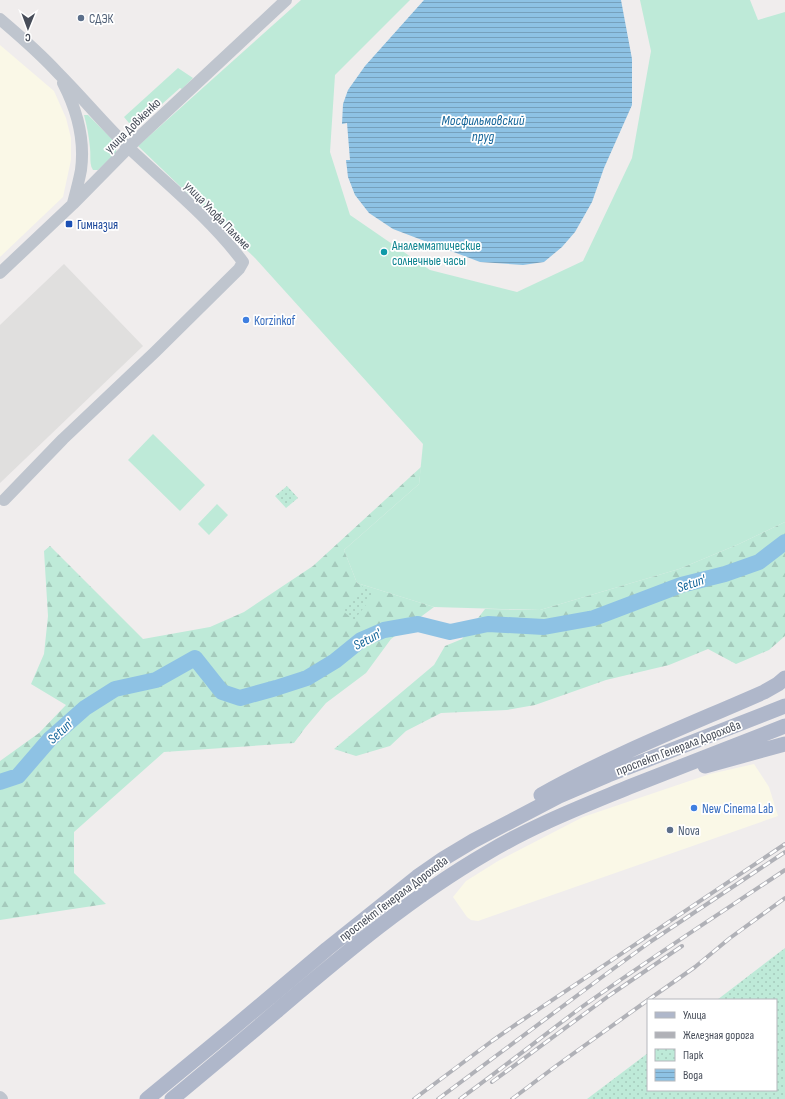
<svg xmlns="http://www.w3.org/2000/svg" width="785" height="1099" font-family="'Sofia Sans Condensed',sans-serif">
<style>
.commercial{fill:#faf8e7}
.education{fill:#e0dfde}
.grass{fill:#beead8}
.forest{fill:url(#forest-firs)}
.park{fill:url(#park-dots)}
.water{fill:url(#water-rules)}
.lines{fill:none;stroke-linecap:round;stroke-linejoin:round}
.river{stroke:#8ec2e4;stroke-width:16}
.minor{stroke:#bfc5ce;stroke-width:12}
.major{stroke:#afb7ca;stroke-width:15}
.rail-casing{stroke:#b0b1b7;stroke-width:4}
.rail{stroke:#fff;stroke-width:2.5;stroke-dasharray:8;stroke-linecap:butt}
.service-dot{fill:#5c6f8a;stroke:#fff;stroke-width:1.5}
.transit-dot{fill:#1a4fb4;stroke:#fff;stroke-width:1.5}
.culture-dot{fill:#0f9aa8;stroke:#fff;stroke-width:1.5}
.shop-dot{fill:#3f7fe0;stroke:#fff;stroke-width:1.5}
.labels{text-anchor:middle;stroke-width:3.5;stroke-linejoin:round;paint-order:stroke}
.service-label{font-size:13px;fill:#4e5e75;stroke:#fff;text-anchor:start}
.street-label{font-size:13px;fill:#474d59;stroke:#fff}
.transit-label{font-size:13px;fill:#164399;stroke:#fff;text-anchor:start}
.culture-label{font-size:13px;fill:#0d838f;stroke:#fff;text-anchor:start}
.shop-label{font-size:13px;fill:#366cbe;stroke:#fff;text-anchor:start}
.water-label{font-size:14px;font-style:italic;fill:#17679b;stroke:#fff}
</style>
<defs>
<pattern id="forest-firs" width="22" height="20" patternUnits="userSpaceOnUse"><rect width="22" height="20" fill="#beead8"/><path d="M5 1l3.5 6h-7zM16 11l3.5 6h-7z" fill="#a5cabc"/></pattern>
<pattern id="park-dots" width="8" height="8" patternUnits="userSpaceOnUse"><rect width="8" height="8" fill="#beead8"/><path d="M2 2h.1M6 6h.1" fill="none" stroke="#a5cabc" stroke-width="1.8" stroke-linecap="round"/></pattern>
<pattern id="water-rules" width="6" height="5" patternUnits="userSpaceOnUse"><rect width="6" height="5" fill="#8ec2e4"/><path d="M0 2.5h6" fill="none" stroke="#76a0bc"/></pattern>
</defs>
<rect width="100%" height="100%" fill="#f0eded"/>
<path class="commercial" d="M 0,45 L 54,91 L 66,118 L 71,138 L 71,160 L 63,197 L 0,257 Z
M 754,764 L 769,787 L 778,816 L 478,921 L 471,920 L 467,917 L 453,897 L 466,881 L 498,861 L 583,817 L 710,774 Z"/>
<path class="education" d="M 64,264 L 143,346 L 0,483 L 0,325 Z"/>
<path class="grass" d="M 301,0 L 410,0 L 335,75 L 330,152 L 350,215 L 430,270 L 517,292 L 583,261 L 632,158 L 651,51 L 640,0 L 750,0 L 758,20 L 785,12 L 785,522 L 739,544 L 679,569 L 540,610 L 434,607 L 357,583 L 344,550 L 419,484 L 423,444 L 255,258 L 138,146 Z
M 178,68 L 193,78 L 182,89 L 180,88 L 134,129 L 124,117 Z
M 84,115 L 88,115 L 117,144 L 116,153 L 98,170 L 93,170 C 89,164 91,156 90,148 C 89,137 87,126 84,115 Z
M 153,434 L 205,485 L 180,511 L 128,460 Z
M 217,504 L 228,515 L 209,535 L 198,524 Z"/>
<path class="forest" d="M 421,467 L 419,484 L 344,550 L 357,583 L 434,607 L 391,639 L 366,673 L 326,703 L 305,728 L 294,743 L 164,752 L 74,832 L 74,873 L 106,904 L 0,920 L 0,761 L 39,733 L 66,705 L 31,684 L 44,654 L 48,616 L 44,551 L 50,546 L 143,639 L 210,627 L 244,612 L 313,566 Z
M 785,522 L 785,636 L 769,650 L 736,664 L 708,649 L 669,665 L 606,680 L 535,705 L 507,710 L 441,713 L 406,731 L 390,746 L 356,756 L 334,749 L 434,665 L 445,646 L 462,639 L 485,609 L 540,610 L 679,569 L 739,544 Z"/>
<path class="park" d="M 287,486 L 298,498 L 286,508 L 275,496 Z
M 363,586 L 374,595 L 354,620 L 343,611 Z
M 785,948 L 785,1099 L 587,1099 L 648,1053 L 648,1090 L 776,1090 L 776,1000 L 717,1000 Z"/>
<path class="water" d="M 424,0 L 621,0 L 632,59 L 632,105 L 604,168 L 592,202 L 575,232 L 562,247 L 544,262 L 523,265 L 480,262 L 393,229 L 369,213 L 355,195 L 348,177 L 346,160 L 350,160 L 347,123 L 342,124 L 343,104 L 348,90 L 365,66 Z"/>
<g class="lines">
<path class="river" d="M 0,782 L 18,776 L 50,739 L 85,708 L 115,689 L 156,680 L 195,658 L 222,692 L 240,698 L 276,688 L 307,678 L 335,661 L 361,640 L 384,630 L 418,624 L 450,632 L 488,624 L 544,627 L 594,618 L 681,585 L 725,574 L 759,562 L 785,542"/>
<path class="minor" d="M 0,19 C 20,36 40,53 58,73 C 82,97 104,124 129,148 C 168,185 211,219 243,262 L 239,269 L 155,352 L 63,439 L 4,500
M 63,83 C 77,110 85,140 81,170 C 79,181 76,192 73,203
M 0,273 L 73,204 L 136,140 L 286,0
M 0,1097 L 2,1099"/>
<path class="major" d="M 705,766 L 785,744
M 541,795 C 612,755 689,725 764,692 L 778,684 L 785,678
M 147,1099 L 232,1029 L 327,949 L 417,877 L 443,859 L 473,841 L 559,796 L 608,775 L 785,706
M 172,1099 C 207,1070 243,1040 278,1010 C 344,954 411,897 487,853 C 532,826 581,807 629,787 C 681,767 733,746 785,726"/>
<g class="rail-casing">
<path id="rail" d="M 648,1000 L 695,967 L 730,938 L 785,898
M 492,1082 L 610,995 L 682,946
M 414,1099 L 492,1041 L 518,1023 L 785,844
M 438,1099 L 598,980 L 650,942 L 785,852
M 460,1099 C 500,1070 539,1039 579,1009 C 646,961 716,916 785,870
M 512,1099 L 556,1066 L 648,1000"/>
</g>
<use href="#rail" class="rail"/>
</g>
<g class="service-dot">
<circle cx="81" cy="18" r="4"/>
<circle cx="670" cy="830" r="4"/>
</g>
<rect class="transit-dot" x="65" y="220" width="8" height="8" rx="2"/>
<circle class="culture-dot" cx="384" cy="252" r="4"/>
<g class="shop-dot">
<circle cx="246" cy="320" r="4"/>
<circle cx="694" cy="808" r="4"/>
</g>
<g class="labels">
<g class="service-label">
<text x="89" y="23">СДЭК</text>
<text x="678" y="835">Nova</text>
</g>
<g class="street-label">
<text transform="translate(132 125) rotate(-44)" y="5">улица Довженко</text>
<text transform="translate(218 215) rotate(46)" y="5">улица Улофа Пальме</text>
<text transform="translate(678 747) rotate(-21)" y="5">проспект Генерала Дорохова</text>
<text transform="translate(393 898) rotate(-37)" y="5">проспект Генерала Дорохова</text>
</g>
<g class="transit-label">
<text x="77" y="229">Гимназия</text>
</g>
<g class="culture-label">
<text x="392" y="250">Аналемматические<tspan x="392" dy="15">солнечные часы</tspan></text>
</g>
<g class="shop-label">
<text x="254" y="325">Korzinkof</text>
<text x="702" y="813">New Cinema Lab</text>
</g>
<g class="water-label">
<text x="483" y="125">Мосфильмовский<tspan x="483" dy="16">пруд</tspan></text>
<text transform="translate(691 583) rotate(-18)" y="5">Setun'</text>
<text transform="translate(367 639) rotate(-28)" y="5">Setun'</text>
<text transform="translate(60 731) rotate(-43)" y="5">Setun'</text>
</g>
</g>
<rect x="647" y="999" width="130" height="92" fill="#ffffff" stroke="#b5b8bd"/>
<rect x="655" y="1012" width="20" height="6" fill="#afb7ca" stroke="#b5b8bd"/>
<text x="683" y="1019" font-size="12" fill="#474d59">Улица</text>
<rect x="655" y="1032" width="20" height="6" fill="#b0b1b7" stroke="#b5b8bd"/>
<text x="683" y="1039" font-size="12" fill="#474d59">Железная дорога</text>
<rect x="655" y="1049" width="20" height="12" fill="url(#park-dots)" stroke="#b5b8bd"/>
<text x="683" y="1059" font-size="12" fill="#474d59">Парк</text>
<rect x="655" y="1069" width="20" height="12" fill="url(#water-rules)" stroke="#b5b8bd"/>
<text x="683" y="1079" font-size="12" fill="#474d59">Вода</text>
<g transform="translate(28 28) rotate(181)" stroke="#ffffff" stroke-width="3" paint-order="stroke">
<path d="M0-3L7 15L0 10L-7 15Z" fill="#474d59"/>
<text y="-6" font-size="11" font-weight="bold" text-anchor="middle" fill="#474d59">С</text>
</g>
</svg>
